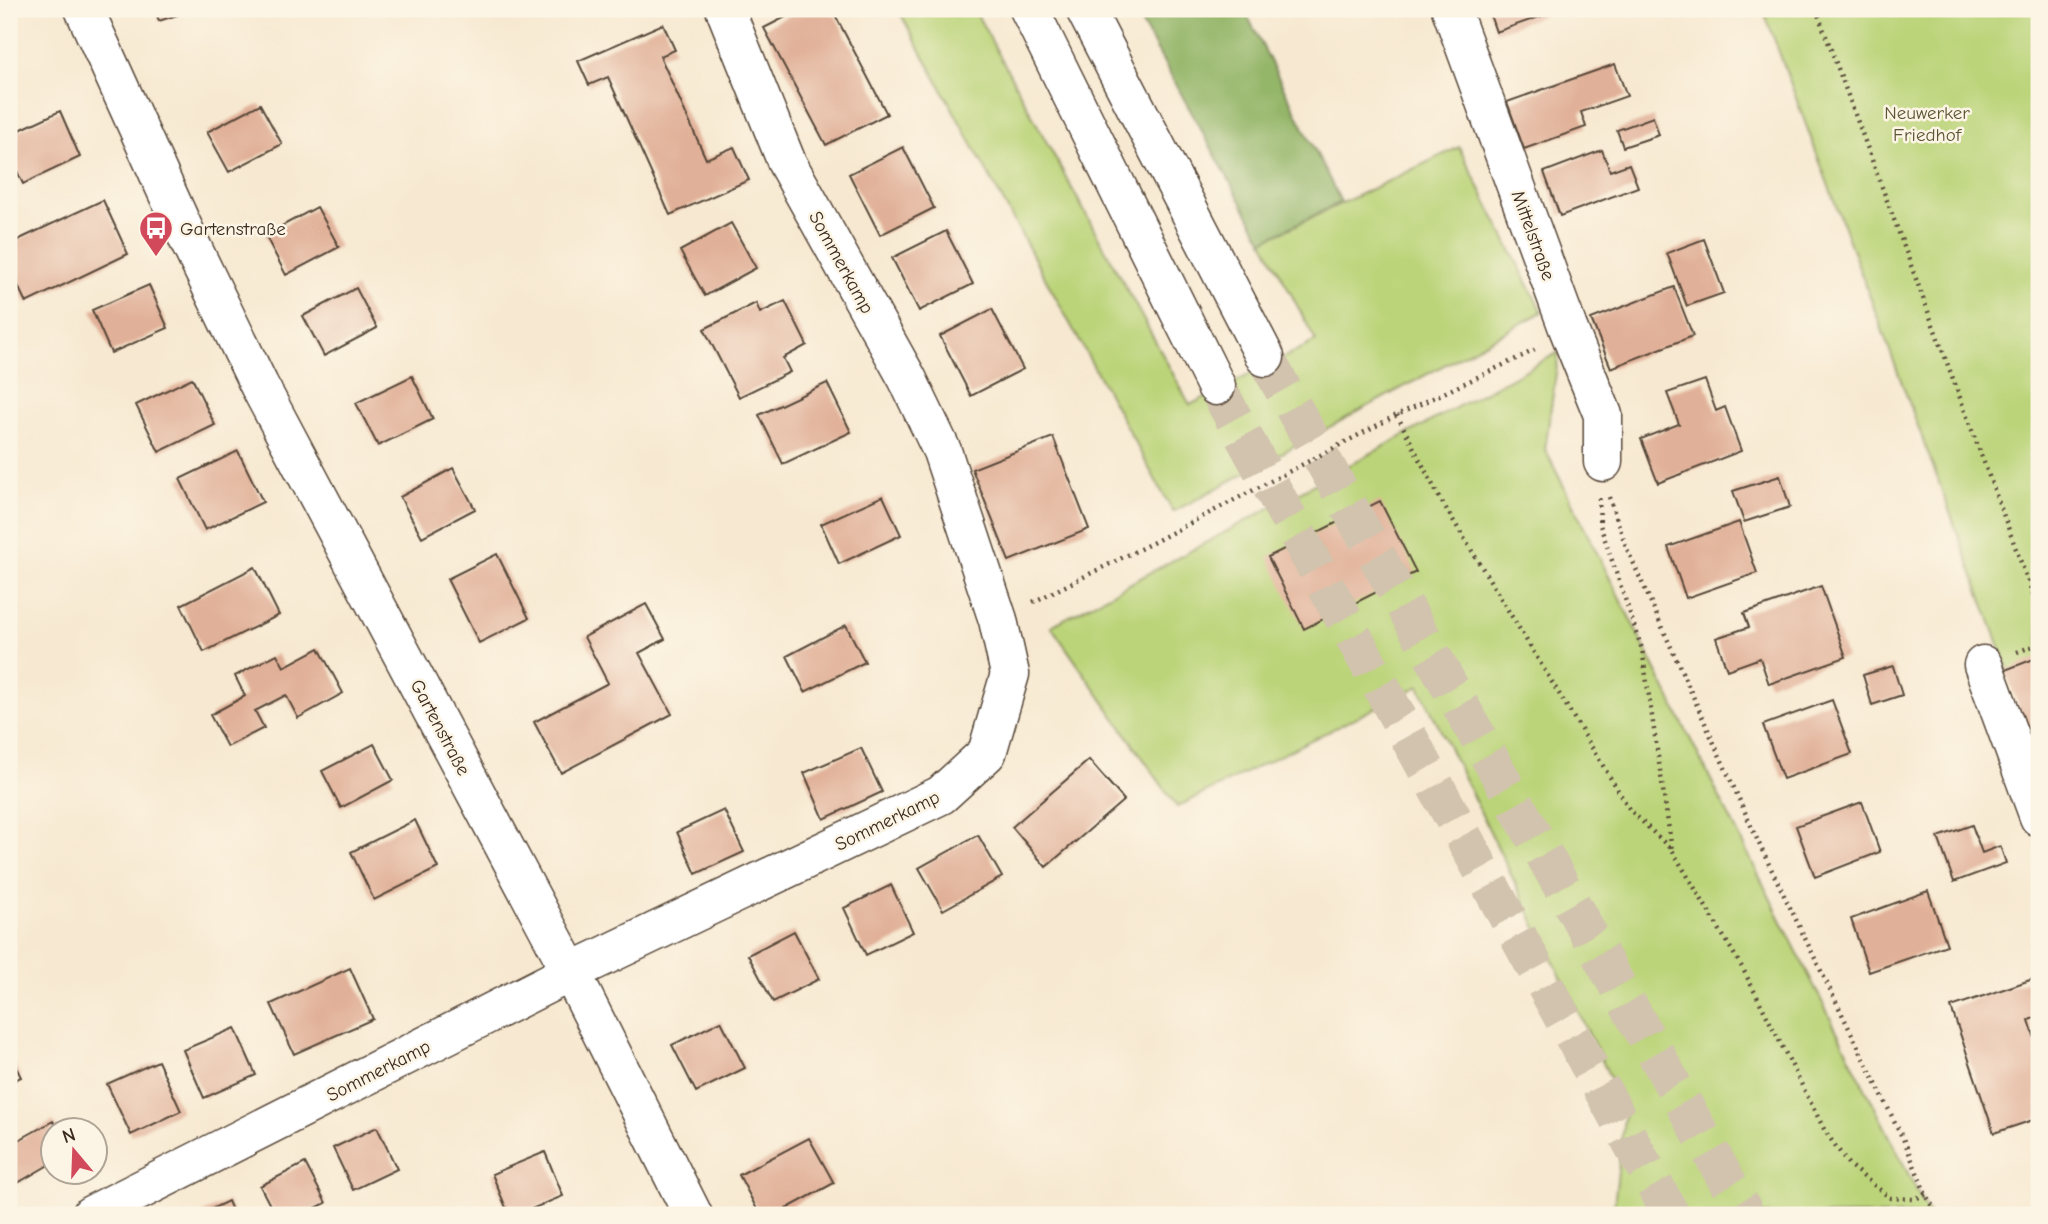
<svg xmlns="http://www.w3.org/2000/svg" width="2048" height="1224" font-family="'Comic Neue',sans-serif">
<style>
.green{fill:#bbd479;stroke:#7b7f4c;stroke-width:2}
.forest{fill:#94b669;stroke:#687044;stroke-width:2}
.building{fill:#e1b098}
.lines{fill:none;stroke-linecap:round;stroke-linejoin:round}
.highway-tunnel{stroke:#d1c3ad;stroke-width:38;stroke-dasharray:38 19;stroke-linecap:butt}
.minor-casing{stroke:#574739;stroke-width:41}
.highway-casing{stroke:#574739;stroke-width:41}
.path{stroke:#574739;stroke-width:4.5;stroke-dasharray:2 5;stroke-linecap:butt}
.minor{stroke:#fff;stroke-width:38}
.highway{stroke:#fff;stroke-width:38}
.labels{text-anchor:middle;stroke-width:5;stroke-linejoin:round;paint-order:stroke}
.park-label{font-size:19px;fill:#5b5435;stroke:#fcf5e5}
.poi-label{font-size:19px;fill:#3b2a1e;stroke:#fcf5e5;text-anchor:start}
.street-label{font-size:19px;fill:#3b2a1e;stroke:#fcf5e5}
</style>
<rect width="100%" height="100%" fill="#fcf5e5"/>
<filter id="ink" filterUnits="userSpaceOnUse"><feTurbulence type="fractalNoise" baseFrequency=".0143" numOctaves="2"/><feDisplacementMap in="SourceGraphic" scale="14" xChannelSelector="R" yChannelSelector="G"/><feConvolveMatrix kernelMatrix="1 2 1 2 8 2 1 2 1" color-interpolation-filters="sRGB"/></filter>
<filter id="wash" filterUnits="userSpaceOnUse"><feTurbulence type="fractalNoise" baseFrequency=".00686" numOctaves="4" result="noise"/><feDisplacementMap in="SourceGraphic" scale="28" xChannelSelector="R" yChannelSelector="G"/><feGaussianBlur stdDeviation="1.57" result="paint"/><feColorMatrix in="noise" values="0 0 0 0 0 0 0 0 0 0 0 0 0 0 0 0 0 1.4 0 .05"/><feComposite in="paint" operator="in"/></filter>
<g filter="url(#wash)">
<rect width="100%" height="100%" fill="#f7e9d1"/>
<path class="green" d="M 898,9 L 974,9 L 1190,405 L 1316,341 L 1263,241 L 1459,147 L 1542,312 L 1173,512 Z
M 1763,9 L 2039,9 L 2039,752 Z
M 1559,352 L 1545,449 L 1929,1215 L 1613,1215 L 1625,1108 L 1419,686 L 1177,807 L 1051,626 Z"/>
<path class="forest" d="M 1134,9 L 1244,9 L 1341,202 L 1263,241 Z"/>
<g id="blocks">
<path class="building" d="M 155,9 L 195,9 L 159,21 Z
M 801,9 L 832,9 L 887,114 L 826,145 L 764,28 Z
M 1488,9 L 1562,9 L 1496,32 Z
M 663,24 L 675,50 L 660,56 L 706,159 L 734,147 L 749,180 L 670,215 L 608,77 L 589,85 L 578,61 Z
M 1615,64 L 1627,96 L 1581,112 L 1586,127 L 1524,149 L 1507,102 Z
M 260,104 L 282,144 L 229,172 L 207,132 Z
M 60,111 L 80,157 L 23,184 L 9,154 L 9,135 Z
M 1653,117 L 1659,135 L 1623,147 L 1617,130 Z
M 903,147 L 934,208 L 880,235 L 849,174 Z
M 1602,150 L 1610,171 L 1629,164 L 1638,187 L 1560,216 L 1544,172 Z
M 103,200 L 128,254 L 26,303 L 9,267 L 9,244 Z
M 317,207 L 339,247 L 286,275 L 265,235 Z
M 731,223 L 756,268 L 705,296 L 680,251 Z
M 946,231 L 973,284 L 919,311 L 892,258 Z
M 1704,239 L 1724,293 L 1687,306 L 1667,253 Z
M 149,285 L 168,328 L 111,353 L 92,310 Z
M 1674,287 L 1693,336 L 1611,368 L 1591,319 Z
M 356,288 L 377,328 L 324,356 L 303,316 Z
M 785,301 L 807,345 L 783,358 L 790,372 L 739,397 L 704,329 L 756,303 L 760,313 Z
M 992,309 L 1023,369 L 971,396 L 940,336 Z
M 412,376 L 433,419 L 378,446 L 356,403 Z
M 192,378 L 215,425 L 159,452 L 136,405 Z
M 1705,380 L 1716,411 L 1725,407 L 1741,451 L 1658,483 L 1641,439 L 1679,424 L 1667,393 Z
M 827,383 L 851,432 L 783,464 L 759,415 Z
M 1053,437 L 1089,529 L 1009,561 L 972,469 Z
M 238,451 L 263,502 L 205,530 L 180,479 Z
M 453,468 L 475,509 L 422,537 L 400,497 Z
M 1780,476 L 1790,507 L 1744,522 L 1733,491 Z
M 883,496 L 901,535 L 839,564 L 821,524 Z
M 1380,501 L 1416,572 L 1304,629 L 1268,557 Z
M 1739,522 L 1757,573 L 1686,598 L 1668,547 Z
M 497,554 L 529,618 L 479,643 L 447,579 Z
M 255,567 L 279,615 L 204,652 L 181,605 Z
M 1821,586 L 1846,657 L 1769,684 L 1760,658 L 1727,670 L 1716,638 L 1749,627 L 1744,613 Z
M 646,604 L 665,639 L 639,653 L 672,714 L 561,773 L 534,722 L 608,683 L 584,637 Z
M 846,625 L 865,662 L 805,692 L 787,656 Z
M 319,648 L 343,693 L 298,718 L 286,695 L 255,711 L 264,728 L 227,747 L 210,715 L 245,696 L 235,676 L 277,654 L 284,667 Z
M 2039,657 L 2039,760 L 2005,670 Z
M 1893,666 L 1902,695 L 1872,705 L 1863,675 Z
M 1832,700 L 1852,754 L 1783,779 L 1763,725 Z
M 374,744 L 393,780 L 341,808 L 322,771 Z
M 861,748 L 882,792 L 824,819 L 804,773 Z
M 1089,760 L 1124,800 L 1046,867 L 1012,827 Z
M 1862,802 L 1880,852 L 1815,877 L 1796,826 Z
M 724,810 L 744,852 L 696,874 L 677,832 Z
M 415,820 L 438,868 L 374,900 L 351,852 Z
M 1972,825 L 1982,853 L 2000,846 L 2006,863 L 1954,882 L 1938,837 Z
M 978,835 L 1002,877 L 943,910 L 919,868 Z
M 891,885 L 913,932 L 866,955 L 844,908 Z
M 1928,891 L 1947,945 L 1869,972 L 1851,919 Z
M 794,931 L 819,979 L 773,1002 L 748,955 Z
M 350,968 L 373,1019 L 294,1054 L 271,1004 Z
M 2039,977 L 2039,1016 L 2029,1020 L 2039,1051 L 2039,1118 L 1994,1133 L 1951,1007 Z
M 721,1021 L 745,1068 L 696,1092 L 672,1045 Z
M 235,1028 L 256,1075 L 204,1098 L 183,1050 Z
M 9,1053 L 21,1077 L 9,1083 Z
M 158,1061 L 181,1111 L 131,1135 L 107,1084 Z
M 53,1121 L 58,1130 L 52,1130 L 52,1163 L 9,1188 L 9,1126 L 17,1141 Z
M 377,1127 L 397,1169 L 353,1190 L 333,1148 Z
M 809,1138 L 834,1183 L 775,1215 L 760,1215 L 739,1175 Z
M 545,1152 L 563,1196 L 517,1215 L 509,1215 L 492,1174 Z
M 305,1163 L 326,1203 L 301,1215 L 275,1215 L 260,1186 Z
M 228,1201 L 234,1215 L 199,1215 Z"/>
</g>
</g>
<g filter="url(#ink)">
<use href="#blocks" fill-opacity="0" stroke="#574739" stroke-width="2"/>
<g class="lines">
<path class="highway-tunnel" d="M 1265,357 L 1746,1215
M 1216,386 L 1671,1215"/>
<g class="minor-casing">
<path id="minor" d="M 84,9 L 190,243 L 259,385 L 571,972 L 693,1215
M 1451,9 L 1568,328 L 1603,415 L 1603,462
M 1983,665 L 2039,817
M 91,1215 L 571,972 L 941,795 L 987,753 L 1010,674 L 998,620 L 942,451 L 907,378 L 787,163 L 725,9"/>
</g>
<g class="highway-casing">
<path id="highway" d="M 1029,9 L 1216,386
M 1085,9 L 1265,357"/>
</g>
<path class="path" d="M 1816,9 L 2039,611
M 1397,415 L 1439,497 L 1630,810 L 1672,850 L 1743,969 L 1825,1131 L 1849,1165 L 1890,1198 L 1913,1199 L 1926,1195
M 1609,497 L 1627,549 L 1761,848 L 1906,1145 L 1926,1195 L 1938,1215
M 1599,498 L 1600,525 L 1642,649 L 1672,850
M 1033,602 L 1156,541 L 1397,415 L 1535,350
M 2017,652 L 2039,644"/>
<use href="#minor" class="minor"/>
<use href="#highway" class="highway"/>
</g>
</g>
<defs>
<g id="bus-pin" transform="scale(1.75)"><path d="M0 17L-7.5 6A9.5 9.5 0 1 1 7.5 6Z" fill="#d1495b" stroke="#fcf5e5"/><path d="M-5-6H5V4H4V6H2V4H-2V6H-4V4H-5ZM-3.5-4V0h7V-4ZM-3.5 1.2v1.5H-2V1.2ZM2 1.2v1.5H3.5V1.2Z" fill="#fff"/></g>
</defs>
<g fill-rule="evenodd">
<use href="#bus-pin" x="156" y="228"/>
</g>
<g class="labels">
<g class="park-label">
<text x="1927" y="119">Neuwerker<tspan x="1927" dy="22">Friedhof</tspan></text>
</g>
<g class="poi-label">
<text x="180" y="235">Gartenstraße</text>
</g>
<g class="street-label">
<text transform="translate(1534 235) rotate(70)" y="7">Mittelstraße</text>
<text transform="translate(842 262) rotate(61)" y="7">Sommerkamp</text>
<text transform="translate(441 727) rotate(62)" y="7">Gartenstraße</text>
<text transform="translate(887 820) rotate(-26)" y="7">Sommerkamp</text>
<text transform="translate(378 1070) rotate(-27)" y="7">Sommerkamp</text>
</g>
</g>
<rect width="2048" height="1224" fill="none" stroke="#fcf5e5" stroke-width="35"/>
<g transform="translate(74 1151) rotate(341)"><circle r="33" fill="#fcf5e5" stroke="#afa495" stroke-width="2"/>
<path d="M0-5L12 26L0 18L-12 26Z" fill="#d1495b"/>
<text y="-10" font-size="19" font-weight="bold" text-anchor="middle" fill="#3b2a1e">N</text>
</g>
</svg>
